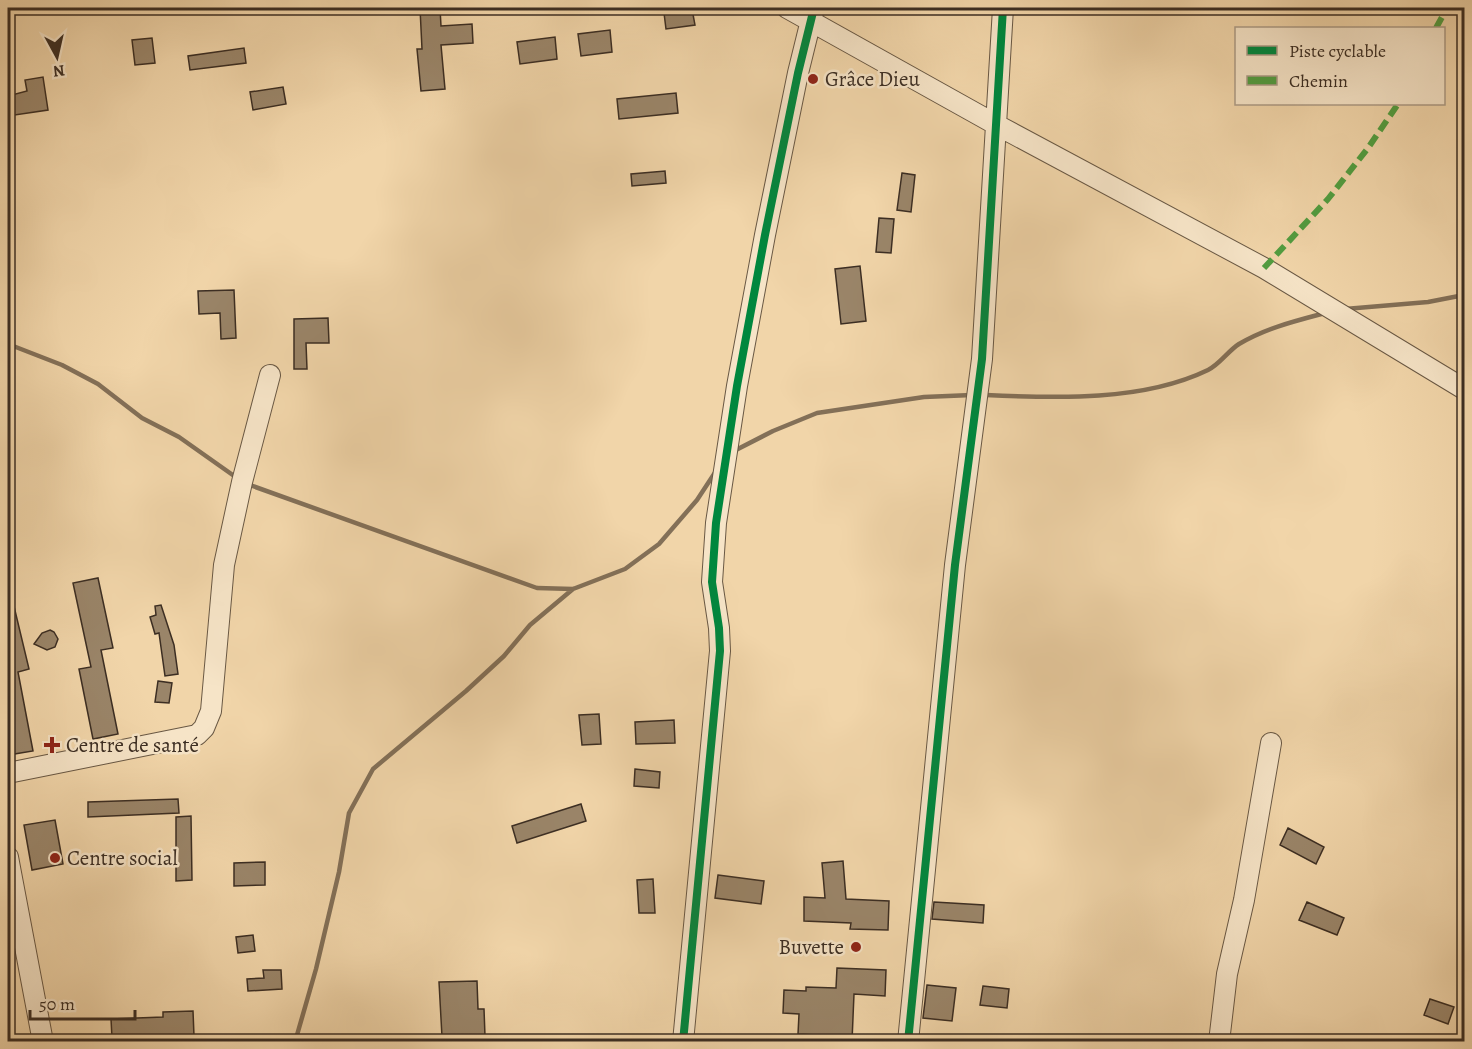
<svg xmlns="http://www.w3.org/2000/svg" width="1472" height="1049" font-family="Alegreya,serif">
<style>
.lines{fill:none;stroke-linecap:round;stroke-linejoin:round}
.stream{stroke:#837058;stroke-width:4.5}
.building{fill:#9a8569;stroke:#3c2e23;stroke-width:1.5}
.minor-casing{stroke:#695844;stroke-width:22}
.minor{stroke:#f6e4c7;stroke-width:20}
.quiet{stroke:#529d40;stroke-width:6;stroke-dasharray:12 6;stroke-linecap:butt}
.cycleway-casing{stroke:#f6e4c7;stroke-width:11}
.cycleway{stroke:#00873e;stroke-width:8}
.poi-dot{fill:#8f2418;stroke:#f6e4c7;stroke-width:2}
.labels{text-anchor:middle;stroke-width:5;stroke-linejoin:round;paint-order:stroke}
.poi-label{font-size:21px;fill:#3c2e23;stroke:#f6e4c7;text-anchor:start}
</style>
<rect width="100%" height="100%" fill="#f1d5a9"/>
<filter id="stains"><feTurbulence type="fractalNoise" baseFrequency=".00333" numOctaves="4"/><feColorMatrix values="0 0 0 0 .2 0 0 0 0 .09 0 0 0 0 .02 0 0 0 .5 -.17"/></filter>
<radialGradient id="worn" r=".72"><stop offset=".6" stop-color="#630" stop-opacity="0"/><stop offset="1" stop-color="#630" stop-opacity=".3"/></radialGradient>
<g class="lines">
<path class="stream" d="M 1345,309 L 1428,302 L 1464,295
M 8,344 L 62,365 L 98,384 L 142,418 L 179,437 L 237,478
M 984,395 C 1055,398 1142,402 1208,370 C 1220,364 1228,351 1239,344 C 1266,328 1295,321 1325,313
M 732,452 L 773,431 L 817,413 L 924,397 L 972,395
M 247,484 L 537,588 L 573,589 L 625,569 L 659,544 L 697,500 L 716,471
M 295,1042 L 316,969 L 339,872 L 349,813 L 373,769 L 466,691 L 504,656 L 530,625 L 573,589"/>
</g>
<path class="building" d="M 420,8 L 440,8 L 441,26 L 472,24 L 473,43 L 441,45 L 445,89 L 421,91 L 417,49 L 422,49 Z
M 692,9 L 695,25 L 666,29 L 664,13 Z
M 610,30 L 612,52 L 581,56 L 578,34 Z
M 555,37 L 557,59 L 520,64 L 517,42 Z
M 152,38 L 155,63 L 135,65 L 132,40 Z
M 244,48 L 246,63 L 190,70 L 188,56 Z
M 43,77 L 48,110 L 8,116 L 8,96 L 27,91 L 25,80 Z
M 283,87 L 286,104 L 253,110 L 250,92 Z
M 676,93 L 678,113 L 619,119 L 617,99 Z
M 665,171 L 666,183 L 632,186 L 631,174 Z
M 902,173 L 915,175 L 911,212 L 897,210 Z
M 879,218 L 894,219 L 891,253 L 876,252 Z
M 860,266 L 866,321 L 841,324 L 835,269 Z
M 234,290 L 236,338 L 221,339 L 220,313 L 199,314 L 198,291 Z
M 328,318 L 329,343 L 306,343 L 307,369 L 294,369 L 294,319 Z
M 98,578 L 113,648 L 101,650 L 118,734 L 93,739 L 79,669 L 91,667 L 73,583 Z
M 12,598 L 29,669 L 18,672 L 33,751 L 8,755 L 8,599 Z
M 161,605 L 174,645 L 178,674 L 165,676 L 159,633 L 155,634 L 150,617 L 156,615 L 155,606 Z
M 50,630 L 54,632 L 58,639 L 55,647 L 47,650 L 34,644 L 42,633 Z
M 158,681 L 172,683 L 169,703 L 155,702 Z
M 599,714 L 601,744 L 582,745 L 579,715 Z
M 674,720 L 675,743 L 636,744 L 635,722 Z
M 635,769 L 660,772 L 659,788 L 634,786 Z
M 178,799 L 179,813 L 88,817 L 88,802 Z
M 581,804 L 586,821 L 517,843 L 512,826 Z
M 191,816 L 192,880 L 176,881 L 176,817 Z
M 55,820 L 63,864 L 32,870 L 24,825 Z
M 1288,828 L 1324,847 L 1316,864 L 1280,845 Z
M 843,861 L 846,899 L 889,901 L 888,930 L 850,929 L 851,923 L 804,921 L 804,897 L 825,898 L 822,863 Z
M 265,862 L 265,885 L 234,886 L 234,863 Z
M 718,875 L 764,881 L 761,904 L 715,898 Z
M 653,879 L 655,913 L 639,913 L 637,880 Z
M 934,902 L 984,905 L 983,923 L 932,919 Z
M 1307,902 L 1344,918 L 1337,935 L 1299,920 Z
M 253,935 L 255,951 L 238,953 L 236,937 Z
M 837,968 L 886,970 L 885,996 L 854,994 L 852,1041 L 835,1041 L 835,1036 L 798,1034 L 799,1014 L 783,1013 L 784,990 L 806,991 L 806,987 L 836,988 Z
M 263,970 L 281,970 L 282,989 L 248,991 L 247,979 L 264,978 Z
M 477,981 L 478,1009 L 484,1009 L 485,1036 L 442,1037 L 439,982 Z
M 927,985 L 956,988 L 952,1021 L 923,1018 Z
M 983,986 L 1009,989 L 1007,1008 L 980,1005 Z
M 1430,999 L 1454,1007 L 1448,1024 L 1424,1015 Z
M 193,1011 L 194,1036 L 112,1038 L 111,1019 L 163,1017 L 163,1012 Z"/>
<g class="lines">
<g class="minor-casing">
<path id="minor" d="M 787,8 L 995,124 L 1264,268 L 1464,389
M 8,773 L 197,735 L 204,728 L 211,711 L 224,565 L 242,482 L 270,375
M 8,857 L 43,1042
M 683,1042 L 720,651 L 719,628 L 712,582 L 716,523 L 737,386 L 765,235 L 798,73 L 814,8
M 908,1042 L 955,565 L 982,359 L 1003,8
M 1219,1042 L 1227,974 L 1244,900 L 1271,743"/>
</g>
<use href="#minor" class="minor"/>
<path class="quiet" d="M 1436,28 L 1447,8
M 1264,268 L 1328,199 L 1368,148 L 1398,104"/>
<g class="cycleway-casing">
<path id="cycleway" d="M 683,1042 L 720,651 L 719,628 L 712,582 L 716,523 L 737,386 L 765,235 L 798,73 L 814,8
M 908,1042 L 955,565 L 982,359 L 1003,8"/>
</g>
<use href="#cycleway" class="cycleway"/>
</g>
<g class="poi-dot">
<circle cx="813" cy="79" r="6"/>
<path d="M49 736h6v6h6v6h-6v6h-6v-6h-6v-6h6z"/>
<circle cx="55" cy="858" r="6"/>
<circle cx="856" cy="947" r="6"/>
</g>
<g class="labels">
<g class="poi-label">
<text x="825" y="86">Grâce Dieu</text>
<text x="66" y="752">Centre de santé</text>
<text x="67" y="865">Centre social</text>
<text x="844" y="954" text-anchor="end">Buvette</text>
</g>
</g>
<rect width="1472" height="1049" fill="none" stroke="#f1d5a9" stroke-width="30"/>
<rect x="9" y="9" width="1454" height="1031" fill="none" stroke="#3c2e23" stroke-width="3"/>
<rect x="15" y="15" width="1442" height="1019" fill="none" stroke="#3c2e23" stroke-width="1.5"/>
<rect x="1235" y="27" width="210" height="78" fill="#f6e4c7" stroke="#ac9b85" stroke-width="1.5"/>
<rect x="1247" y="46" width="30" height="9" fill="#00873e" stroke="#ac9b85" stroke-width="1.5"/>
<text x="1289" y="57" font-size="18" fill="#3c2e23">Piste cyclable</text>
<rect x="1247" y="76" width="30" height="9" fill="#529d40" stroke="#ac9b85" stroke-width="1.5"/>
<text x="1289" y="87" font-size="18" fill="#3c2e23">Chemin</text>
<g transform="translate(57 57) rotate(172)" stroke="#f6e4c7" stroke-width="4.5" paint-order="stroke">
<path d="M0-4.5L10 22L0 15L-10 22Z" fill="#3c2e23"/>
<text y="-9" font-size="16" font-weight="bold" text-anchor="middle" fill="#3c2e23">N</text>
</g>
<path d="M30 1010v9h105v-9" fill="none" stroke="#3c2e23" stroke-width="3"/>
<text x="39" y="1010" font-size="18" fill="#3c2e23" stroke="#f6e4c7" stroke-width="4.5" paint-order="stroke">50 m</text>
<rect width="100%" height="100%" filter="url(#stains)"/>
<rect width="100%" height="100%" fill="url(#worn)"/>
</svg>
